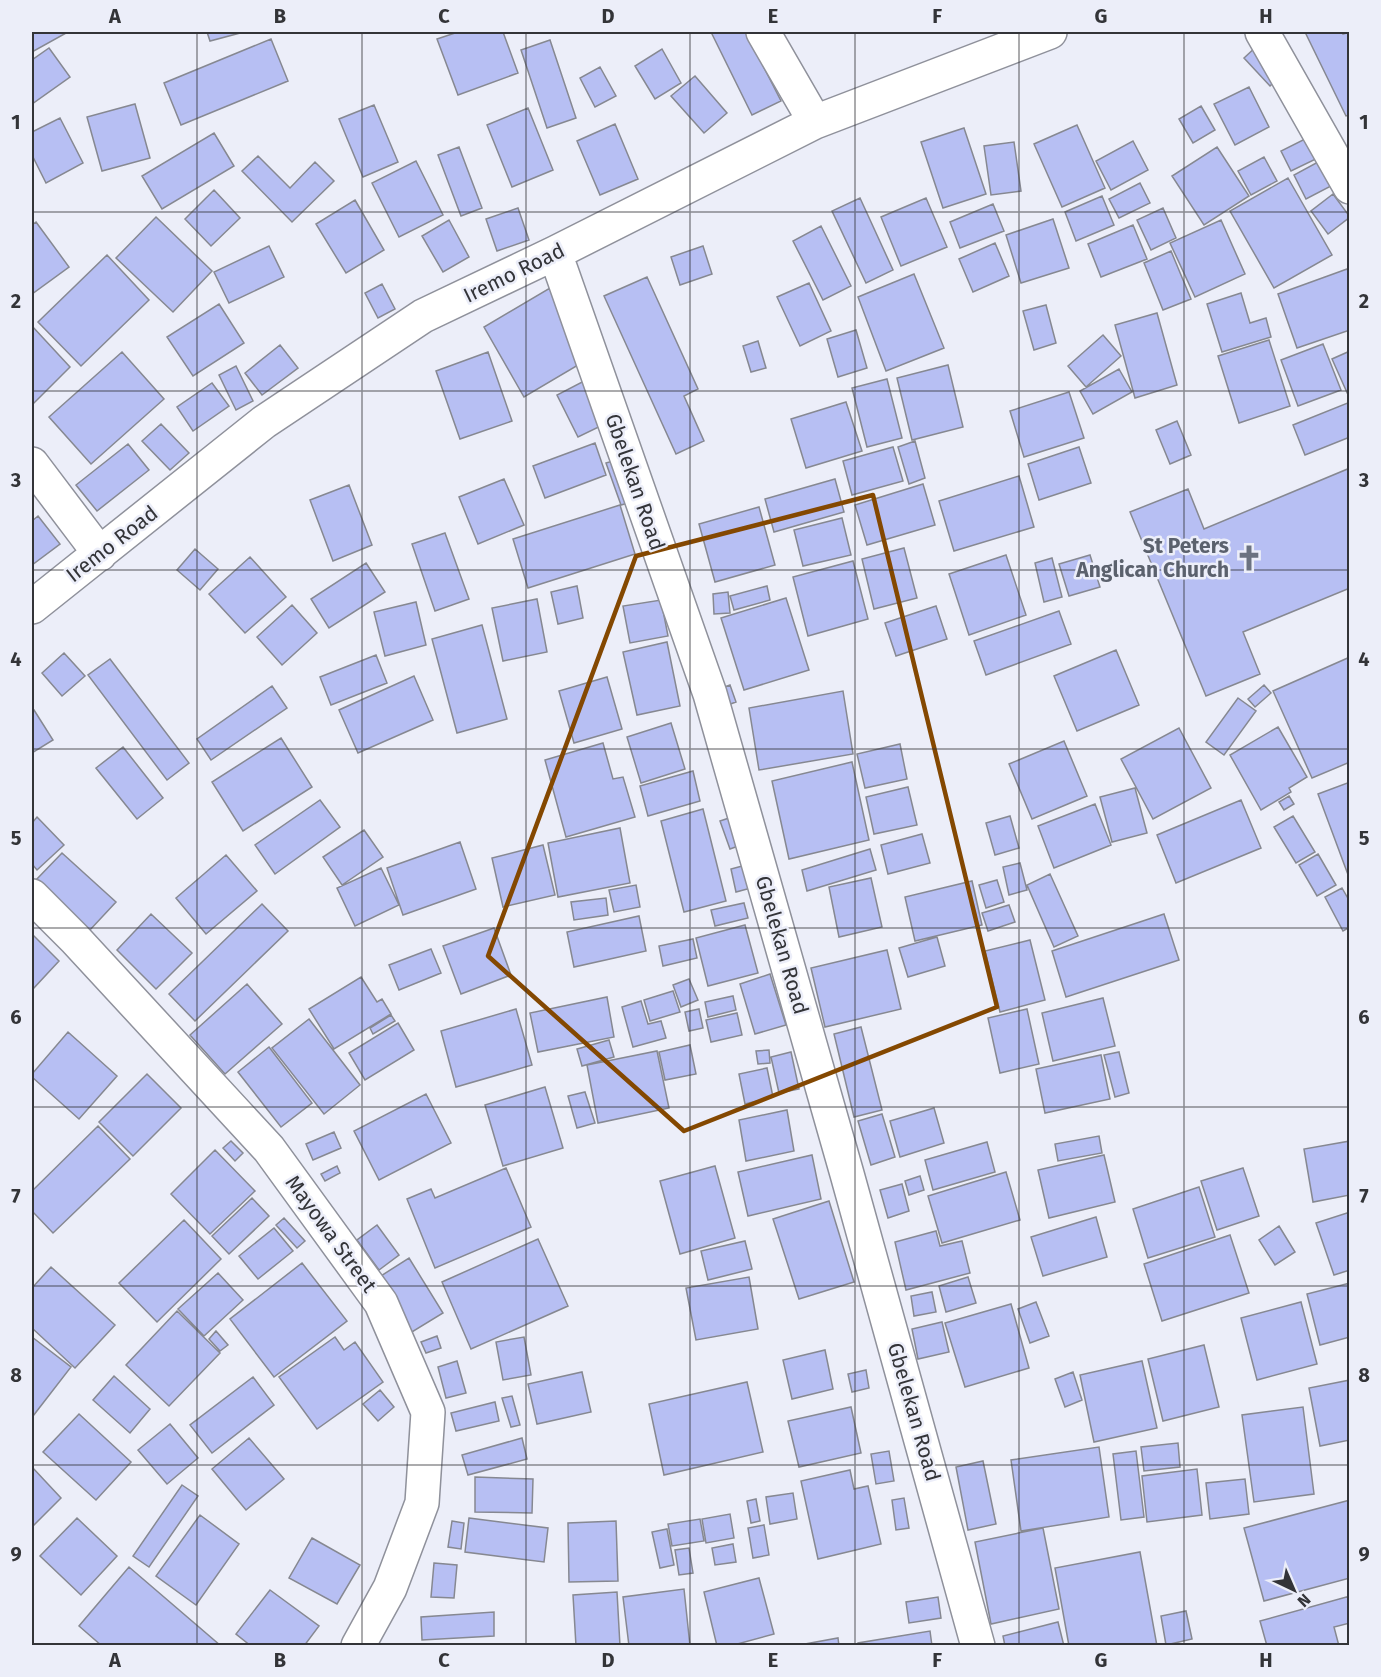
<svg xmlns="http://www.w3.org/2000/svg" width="1381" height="1677" font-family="'Fira Sans',sans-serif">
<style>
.building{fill:#b7bff3;stroke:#868891;stroke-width:1.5}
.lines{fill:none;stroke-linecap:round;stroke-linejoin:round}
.minor-casing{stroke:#8f919b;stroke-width:36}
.minor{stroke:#fff;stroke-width:33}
.marked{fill:none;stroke:#844801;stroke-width:4.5;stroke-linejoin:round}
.grid{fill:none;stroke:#333438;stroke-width:1.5;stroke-opacity:0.55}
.labels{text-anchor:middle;stroke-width:5;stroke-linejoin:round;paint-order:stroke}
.street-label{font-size:21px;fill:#333438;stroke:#eceef9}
.worship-label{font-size:21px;font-weight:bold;fill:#5b616d;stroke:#eceef9;text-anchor:end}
.neatline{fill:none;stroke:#333438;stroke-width:2}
.grid-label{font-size:20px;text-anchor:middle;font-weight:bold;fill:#333438}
</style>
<rect width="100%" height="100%" fill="#eceef9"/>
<path class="building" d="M 32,32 L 68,32 L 32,52 Z
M 207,32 L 244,32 L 210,41 Z
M 458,32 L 503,32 L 518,73 L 458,95 L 437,39 Z
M 711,32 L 746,32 L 781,101 L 752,115 Z
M 1305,32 L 1342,32 L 1343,34 L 1350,32 L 1350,115 L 1346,116 Z
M 271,39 L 288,81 L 181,125 L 164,83 Z
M 550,40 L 576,118 L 547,128 L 521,50 Z
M 1258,45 L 1284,73 L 1270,86 L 1244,58 Z
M 49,48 L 70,77 L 32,104 L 32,60 Z
M 662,49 L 681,83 L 655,99 L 635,66 Z
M 600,67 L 616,96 L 595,107 L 580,78 Z
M 695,76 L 727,113 L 704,133 L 671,96 Z
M 1249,87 L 1269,127 L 1235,145 L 1214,104 Z
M 135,104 L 150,158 L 102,171 L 87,117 Z
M 374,105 L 398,162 L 363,177 L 339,119 Z
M 1201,106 L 1215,130 L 1193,143 L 1179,119 Z
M 528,108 L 553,170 L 512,187 L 487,125 Z
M 60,118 L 83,163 L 46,183 L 32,155 L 32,132 Z
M 615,124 L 638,179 L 600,195 L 577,141 Z
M 1077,125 L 1105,188 L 1062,207 L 1034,144 Z
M 964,128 L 986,194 L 943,208 L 921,142 Z
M 214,133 L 234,166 L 162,209 L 142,176 Z
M 1309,137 L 1320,157 L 1291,171 L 1281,151 Z
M 1133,141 L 1148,170 L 1111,190 L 1096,161 Z
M 1014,142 L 1021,191 L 991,195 L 984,146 Z
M 459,147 L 482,208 L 461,216 L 438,155 Z
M 1217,147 L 1249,196 L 1204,225 L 1172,176 Z
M 258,156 L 290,188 L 315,162 L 334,181 L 292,222 L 242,171 Z
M 1264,157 L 1277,181 L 1251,195 L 1238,171 Z
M 416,161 L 443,215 L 399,237 L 372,183 Z
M 1318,162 L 1331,186 L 1306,199 L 1294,175 Z
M 1288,178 L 1332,255 L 1274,288 L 1230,211 Z
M 1140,183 L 1150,203 L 1119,218 L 1109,199 Z
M 214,190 L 240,218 L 211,246 L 185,219 Z
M 1333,194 L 1350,217 L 1328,234 L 1311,211 Z
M 1102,196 L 1114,225 L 1076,241 L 1065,212 Z
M 860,198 L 893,270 L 866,283 L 832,211 Z
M 926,198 L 947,247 L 901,266 L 881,217 Z
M 355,200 L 384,250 L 346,273 L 316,224 Z
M 993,204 L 1004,231 L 960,248 L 950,222 Z
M 518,208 L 529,240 L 497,251 L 486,219 Z
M 1163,208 L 1176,238 L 1151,250 L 1137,220 Z
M 156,217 L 212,271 L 173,312 L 116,258 Z
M 1053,219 L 1069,268 L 1021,283 L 1006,235 Z
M 449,220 L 469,257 L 443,272 L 422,236 Z
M 1221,220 L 1245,274 L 1195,297 L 1170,243 Z
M 36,222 L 69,267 L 32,294 L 32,225 Z
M 1133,225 L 1147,259 L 1101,277 L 1088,244 Z
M 821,226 L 851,286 L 823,300 L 793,241 Z
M 995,243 L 1009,276 L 973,292 L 959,259 Z
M 269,246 L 284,277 L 229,303 L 214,272 Z
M 703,246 L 712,274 L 680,285 L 671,257 Z
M 1171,251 L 1191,299 L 1163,310 L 1144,263 Z
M 107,255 L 149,300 L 81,366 L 38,322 Z
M 1347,269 L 1350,276 L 1350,330 L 1297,348 L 1278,294 Z
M 914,274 L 944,348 L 886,371 L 858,297 Z
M 647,277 L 698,389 L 684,396 L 704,441 L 676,454 L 604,296 Z
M 809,283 L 831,331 L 800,346 L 777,297 Z
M 382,284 L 395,309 L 378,318 L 365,293 Z
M 550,288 L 590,358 L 524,397 L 484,327 Z
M 1241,293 L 1250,323 L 1266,318 L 1271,337 L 1222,352 L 1207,304 Z
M 219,304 L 244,343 L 193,376 L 167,337 Z
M 1046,305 L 1056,343 L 1034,350 L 1023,311 Z
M 1157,313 L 1177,385 L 1135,398 L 1115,325 Z
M 32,326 L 70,367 L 32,405 Z
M 856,330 L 867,368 L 838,377 L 827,339 Z
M 1103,335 L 1121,356 L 1086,387 L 1068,366 Z
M 1269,340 L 1290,406 L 1239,423 L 1218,356 Z
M 758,341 L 766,368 L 751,372 L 743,346 Z
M 1323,344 L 1341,390 L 1298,406 L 1281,360 Z
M 280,345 L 298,368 L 262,395 L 245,373 Z
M 1350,351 L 1350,397 L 1349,397 L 1332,359 Z
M 122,352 L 164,399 L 91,464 L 49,417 Z
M 488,352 L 512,421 L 460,439 L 436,371 Z
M 948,365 L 963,427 L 912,440 L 897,378 Z
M 236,366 L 253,401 L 236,410 L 219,375 Z
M 1119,369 L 1132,392 L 1093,414 L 1080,391 Z
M 887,379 L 902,438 L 867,447 L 852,388 Z
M 586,380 L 607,423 L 578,437 L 557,395 Z
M 212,383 L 229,406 L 193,431 L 177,407 Z
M 1069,392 L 1084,438 L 1024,457 L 1010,411 Z
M 846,402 L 862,451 L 806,468 L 791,419 Z
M 1350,402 L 1350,437 L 1305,455 L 1293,425 Z
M 1177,421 L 1191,455 L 1170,464 L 1156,430 Z
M 161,424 L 189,453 L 170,470 L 142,441 Z
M 915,441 L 925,478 L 909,484 L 898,447 Z
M 595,443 L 606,475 L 545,498 L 533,466 Z
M 128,444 L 149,470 L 97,511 L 76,485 Z
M 893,447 L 903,481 L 852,495 L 843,461 Z
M 1079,447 L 1091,483 L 1039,500 L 1028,464 Z
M 624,458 L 638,500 L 621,505 L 606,463 Z
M 1350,468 L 1350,588 L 1243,632 L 1260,674 L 1206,696 L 1130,512 L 1188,489 L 1204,529 Z
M 1019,476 L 1034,527 L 954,551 L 939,501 Z
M 504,479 L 524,525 L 478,544 L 459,497 Z
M 835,479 L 844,512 L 774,532 L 765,499 Z
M 923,484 L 935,525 L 867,545 L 855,505 Z
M 349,485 L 372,545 L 333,561 L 310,500 Z
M 620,505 L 635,554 L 528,588 L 513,539 Z
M 759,507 L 775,565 L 715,582 L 699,524 Z
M 38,516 L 60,544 L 32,565 L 32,521 Z
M 842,518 L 851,555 L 803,566 L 794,530 Z
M 445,533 L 469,599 L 435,611 L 412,544 Z
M 904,548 L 917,598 L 874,609 L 862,559 Z
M 195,549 L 218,569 L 200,590 L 177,570 Z
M 1006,555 L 1026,615 L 969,635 L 949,574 Z
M 1090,555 L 1100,587 L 1069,596 L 1059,564 Z
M 250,557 L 286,597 L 245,633 L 209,594 Z
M 1052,558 L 1062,597 L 1044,602 L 1035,563 Z
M 853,561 L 868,619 L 808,636 L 793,577 Z
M 366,563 L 385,592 L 329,628 L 311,599 Z
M 577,586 L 583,618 L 558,624 L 551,592 Z
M 767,586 L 770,600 L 734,610 L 730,596 Z
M 728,592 L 730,613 L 714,614 L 713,594 Z
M 786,598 L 809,670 L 744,690 L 721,618 Z
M 537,599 L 547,652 L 503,661 L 492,608 Z
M 661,600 L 668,636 L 630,643 L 623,606 Z
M 416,602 L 426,645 L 385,656 L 374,612 Z
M 292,605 L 317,633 L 282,665 L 257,637 Z
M 936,606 L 947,639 L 896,656 L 885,623 Z
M 1059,611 L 1071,644 L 986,675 L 974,641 Z
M 482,625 L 507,719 L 457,733 L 432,639 Z
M 667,642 L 680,706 L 637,715 L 623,652 Z
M 1116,650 L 1139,705 L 1077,731 L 1054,676 Z
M 64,653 L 85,676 L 62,696 L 42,673 Z
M 376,655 L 387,683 L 331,705 L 320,677 Z
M 1350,657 L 1350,762 L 1312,778 L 1273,691 Z
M 110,659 L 189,763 L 167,780 L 88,675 Z
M 414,676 L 433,720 L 358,753 L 339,710 Z
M 607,677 L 622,729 L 574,743 L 559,691 Z
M 730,685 L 736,702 L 725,706 L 719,689 Z
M 1264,685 L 1271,693 L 1255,707 L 1248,699 Z
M 272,686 L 287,708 L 211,760 L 197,739 Z
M 843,691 L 853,754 L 759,770 L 749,708 Z
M 1238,698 L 1256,711 L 1224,755 L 1206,742 Z
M 34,710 L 53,740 L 32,753 L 32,711 Z
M 671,723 L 685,769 L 641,783 L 627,737 Z
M 1278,727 L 1307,777 L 1289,788 L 1291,792 L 1261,810 L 1230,755 Z
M 1179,728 L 1211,788 L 1153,819 L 1121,759 Z
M 281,738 L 312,787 L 243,831 L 212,782 Z
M 1064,741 L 1087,796 L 1032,819 L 1009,764 Z
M 603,743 L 613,779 L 623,777 L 635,817 L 566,837 L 545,760 Z
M 900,744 L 907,779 L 865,788 L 857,754 Z
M 123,747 L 163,798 L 137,819 L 96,768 Z
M 852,762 L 869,840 L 789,859 L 772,781 Z
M 693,771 L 700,801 L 648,816 L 640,786 Z
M 1350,782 L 1350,880 L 1318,794 Z
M 908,787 L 917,825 L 874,834 L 866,797 Z
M 1135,788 L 1147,833 L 1112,842 L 1100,797 Z
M 1289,796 L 1294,804 L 1284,810 L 1279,802 Z
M 320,800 L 340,827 L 275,874 L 255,845 Z
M 1241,800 L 1261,848 L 1176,883 L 1157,835 Z
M 1095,804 L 1111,845 L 1054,868 L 1038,826 Z
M 703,809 L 726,901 L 684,912 L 661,821 Z
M 1010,816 L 1019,848 L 995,855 L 986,823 Z
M 1293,816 L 1315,852 L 1296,863 L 1274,827 Z
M 37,817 L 64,845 L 37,870 L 32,864 L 32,823 Z
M 732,817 L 741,845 L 730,849 L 720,821 Z
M 620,828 L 630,883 L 558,897 L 548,843 Z
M 364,830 L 383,857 L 342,885 L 323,857 Z
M 922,834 L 930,863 L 888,874 L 881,845 Z
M 460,842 L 476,889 L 403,915 L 387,868 Z
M 543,845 L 555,895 L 503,907 L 492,858 Z
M 870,849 L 876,870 L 807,891 L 802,870 Z
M 62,853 L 116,902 L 89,931 L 35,881 Z
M 1318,854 L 1336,885 L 1317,896 L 1299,865 Z
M 226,855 L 257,891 L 206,934 L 176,898 Z
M 1020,863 L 1027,890 L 1009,895 L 1003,867 Z
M 746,865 L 751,888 L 736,892 L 731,869 Z
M 381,868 L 399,905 L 355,926 L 337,888 Z
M 1050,874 L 1078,936 L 1054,947 L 1027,885 Z
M 871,878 L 882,927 L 839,937 L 829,887 Z
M 997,880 L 1004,902 L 986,908 L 979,885 Z
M 972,881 L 982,925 L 915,941 L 905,897 Z
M 636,885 L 640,907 L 614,912 L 609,890 Z
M 1342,888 L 1350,902 L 1350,927 L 1343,931 L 1325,897 Z
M 606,898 L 608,915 L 574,920 L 571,902 Z
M 744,903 L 748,918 L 715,926 L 711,910 Z
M 262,904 L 288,931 L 195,1021 L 169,994 Z
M 1009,905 L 1015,922 L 988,931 L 982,913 Z
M 151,914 L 192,953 L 156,989 L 117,950 Z
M 1164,914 L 1179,960 L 1066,997 L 1052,951 Z
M 639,916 L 646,951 L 574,967 L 567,932 Z
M 745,925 L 758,973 L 708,986 L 696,938 Z
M 494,928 L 511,975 L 461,994 L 443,946 Z
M 32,934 L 59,961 L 32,990 Z
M 937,937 L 945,966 L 908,977 L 899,948 Z
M 693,939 L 697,958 L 663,966 L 659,946 Z
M 1030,940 L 1045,1000 L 1000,1012 L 985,951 Z
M 431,949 L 441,973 L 399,990 L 389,965 Z
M 887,950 L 901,1009 L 825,1027 L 811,968 Z
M 770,974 L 786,1025 L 755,1034 L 740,984 Z
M 361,977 L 377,1002 L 382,999 L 391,1014 L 334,1049 L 309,1009 Z
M 689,979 L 698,1000 L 681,1007 L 673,985 Z
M 247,984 L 282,1024 L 225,1074 L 190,1035 Z
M 673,991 L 680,1012 L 650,1021 L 644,1000 Z
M 733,996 L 736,1010 L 708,1017 L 705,1002 Z
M 607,997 L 614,1037 L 538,1052 L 530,1013 Z
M 1103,998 L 1115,1046 L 1053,1061 L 1042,1013 Z
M 641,1001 L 648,1024 L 661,1021 L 666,1038 L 633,1047 L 622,1007 Z
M 516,1009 L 532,1065 L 456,1087 L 441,1031 Z
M 699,1009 L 703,1028 L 689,1031 L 685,1012 Z
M 1027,1009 L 1039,1064 L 1000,1073 L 988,1018 Z
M 737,1013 L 742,1035 L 711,1042 L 706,1020 Z
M 391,1015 L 395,1021 L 373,1034 L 370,1028 Z
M 309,1019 L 360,1085 L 324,1114 L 272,1048 Z
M 398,1023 L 414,1050 L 365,1080 L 349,1053 Z
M 861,1027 L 882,1110 L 854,1117 L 834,1034 Z
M 68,1032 L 117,1076 L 79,1119 L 32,1077 L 32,1074 Z
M 609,1040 L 614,1057 L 582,1066 L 577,1049 Z
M 690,1045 L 696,1074 L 665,1080 L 659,1052 Z
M 269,1047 L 312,1103 L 281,1127 L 238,1072 Z
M 769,1050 L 770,1063 L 758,1064 L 756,1051 Z
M 657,1051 L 669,1108 L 598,1123 L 587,1065 Z
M 791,1052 L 799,1089 L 779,1093 L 771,1057 Z
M 1119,1052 L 1129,1093 L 1115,1097 L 1104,1055 Z
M 1101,1055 L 1110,1099 L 1045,1113 L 1036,1069 Z
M 767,1068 L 773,1097 L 745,1104 L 739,1074 Z
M 147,1074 L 181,1108 L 133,1156 L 99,1122 Z
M 545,1087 L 563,1148 L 503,1166 L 485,1105 Z
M 585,1092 L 595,1123 L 577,1128 L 568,1096 Z
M 426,1094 L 451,1143 L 379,1180 L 354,1131 Z
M 934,1108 L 944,1143 L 900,1157 L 890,1121 Z
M 787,1110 L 794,1151 L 746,1161 L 739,1120 Z
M 882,1114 L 895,1157 L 871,1165 L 858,1121 Z
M 98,1126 L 130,1159 L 53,1233 L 32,1211 L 32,1191 Z
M 334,1132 L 341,1148 L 313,1160 L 306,1144 Z
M 1099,1136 L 1102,1153 L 1058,1161 L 1055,1144 Z
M 231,1141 L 243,1153 L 235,1161 L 223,1148 Z
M 1350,1141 L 1350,1195 L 1313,1202 L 1304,1149 Z
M 987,1142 L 995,1172 L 933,1190 L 925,1160 Z
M 215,1150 L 255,1191 L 210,1234 L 171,1194 Z
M 812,1155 L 821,1199 L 748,1216 L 738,1172 Z
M 1104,1155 L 1115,1202 L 1049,1218 L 1038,1170 Z
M 337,1166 L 340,1173 L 325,1181 L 321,1174 Z
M 715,1166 L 735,1238 L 680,1254 L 660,1181 Z
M 506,1168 L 531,1227 L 435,1268 L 407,1199 L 431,1189 L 435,1198 Z
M 1243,1168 L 1259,1216 L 1217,1230 L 1201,1181 Z
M 1006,1172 L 1020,1220 L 942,1243 L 928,1196 Z
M 920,1176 L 924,1190 L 909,1195 L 905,1181 Z
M 902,1184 L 909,1211 L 888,1218 L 880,1190 Z
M 1199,1187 L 1215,1237 L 1148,1258 L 1133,1209 Z
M 252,1198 L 269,1216 L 229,1254 L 212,1236 Z
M 829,1201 L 854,1282 L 799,1299 L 773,1219 Z
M 1350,1212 L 1350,1270 L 1334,1275 L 1316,1223 Z
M 1096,1217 L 1107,1257 L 1043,1276 L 1031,1237 Z
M 284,1218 L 305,1241 L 297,1248 L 276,1225 Z
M 184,1220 L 221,1259 L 157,1322 L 119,1283 Z
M 377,1225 L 399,1255 L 379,1270 L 357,1240 Z
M 1279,1226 L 1295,1252 L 1275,1265 L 1259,1240 Z
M 274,1228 L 293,1251 L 258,1279 L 239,1256 Z
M 936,1231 L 940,1246 L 962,1241 L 970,1273 L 906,1290 L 895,1242 Z
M 1230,1235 L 1249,1293 L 1162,1321 L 1144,1264 Z
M 538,1239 L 568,1306 L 471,1349 L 442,1282 Z
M 745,1241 L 752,1269 L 708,1280 L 701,1251 Z
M 409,1258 L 443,1313 L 407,1335 L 373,1281 Z
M 302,1263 L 347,1321 L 274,1377 L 230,1319 Z
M 51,1267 L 115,1325 L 75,1368 L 32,1328 L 32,1288 Z
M 218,1273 L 243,1300 L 204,1336 L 178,1309 Z
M 749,1277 L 758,1329 L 696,1340 L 686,1288 Z
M 968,1277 L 976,1303 L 946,1312 L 939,1286 Z
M 1350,1283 L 1350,1337 L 1320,1345 L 1307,1294 Z
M 932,1292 L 936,1312 L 914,1316 L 911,1296 Z
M 1036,1302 L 1049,1336 L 1030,1343 L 1018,1309 Z
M 1301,1302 L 1317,1364 L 1257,1380 L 1241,1318 Z
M 1011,1304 L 1029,1368 L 965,1387 L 945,1323 Z
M 177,1311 L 220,1353 L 169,1406 L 126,1365 Z
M 942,1322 L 949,1352 L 918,1359 L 912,1329 Z
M 216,1331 L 228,1345 L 220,1351 L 209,1339 Z
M 437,1336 L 441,1348 L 426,1353 L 421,1342 Z
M 32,1337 L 71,1367 L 33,1416 L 32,1415 Z
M 335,1337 L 344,1350 L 355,1342 L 383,1382 L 317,1429 L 279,1377 Z
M 524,1337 L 531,1375 L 503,1380 L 496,1342 Z
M 1204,1345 L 1219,1407 L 1163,1421 L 1148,1359 Z
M 825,1350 L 833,1389 L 792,1399 L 783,1360 Z
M 457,1361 L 466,1393 L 446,1398 L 438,1367 Z
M 1142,1361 L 1157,1428 L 1094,1442 L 1080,1375 Z
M 866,1370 L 869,1388 L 852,1392 L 848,1374 Z
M 582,1372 L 591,1412 L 537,1424 L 528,1384 Z
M 1073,1372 L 1082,1400 L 1065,1407 L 1055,1379 Z
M 114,1376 L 150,1409 L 130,1433 L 93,1400 Z
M 253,1377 L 274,1405 L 212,1453 L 190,1425 Z
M 1350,1380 L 1350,1440 L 1320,1446 L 1309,1388 Z
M 747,1382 L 763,1452 L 664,1475 L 649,1404 Z
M 380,1390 L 394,1407 L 378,1421 L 363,1404 Z
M 512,1396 L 520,1425 L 511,1427 L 502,1398 Z
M 495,1402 L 499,1421 L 456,1431 L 451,1413 Z
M 851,1407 L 861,1453 L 799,1467 L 788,1421 Z
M 1303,1407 L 1314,1494 L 1254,1502 L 1242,1415 Z
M 79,1414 L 131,1462 L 96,1500 L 43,1452 Z
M 170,1424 L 198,1458 L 167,1484 L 138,1450 Z
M 249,1438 L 284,1479 L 246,1510 L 212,1469 Z
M 522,1438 L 527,1459 L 468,1475 L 462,1455 Z
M 1178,1443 L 1180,1467 L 1144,1471 L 1141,1447 Z
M 1099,1447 L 1109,1517 L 1021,1531 L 1011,1460 Z
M 889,1451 L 894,1481 L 876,1484 L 871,1454 Z
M 1136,1451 L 1144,1517 L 1121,1520 L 1113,1454 Z
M 983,1461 L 996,1524 L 968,1530 L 956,1467 Z
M 32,1467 L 61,1498 L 32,1527 Z
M 1197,1469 L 1202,1515 L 1147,1522 L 1142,1476 Z
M 850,1470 L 854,1489 L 868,1486 L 881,1544 L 818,1559 L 801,1481 Z
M 475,1477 L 533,1479 L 532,1513 L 475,1512 Z
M 1245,1479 L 1249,1514 L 1210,1519 L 1206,1483 Z
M 182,1485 L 198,1496 L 149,1567 L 133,1556 Z
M 793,1493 L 797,1519 L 770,1524 L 766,1497 Z
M 904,1498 L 909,1528 L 896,1530 L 892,1500 Z
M 756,1499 L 760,1521 L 751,1523 L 747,1501 Z
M 1350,1500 L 1350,1578 L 1264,1601 L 1244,1528 Z
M 730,1514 L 734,1538 L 706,1543 L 702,1519 Z
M 200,1515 L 239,1544 L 196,1605 L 156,1576 Z
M 77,1518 L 117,1556 L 81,1595 L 40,1556 Z
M 469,1518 L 548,1528 L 544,1562 L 465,1552 Z
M 700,1519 L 704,1541 L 672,1546 L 668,1524 Z
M 452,1521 L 464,1523 L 461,1549 L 448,1547 Z
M 616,1521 L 618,1581 L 569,1582 L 568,1523 Z
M 764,1525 L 769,1555 L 753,1558 L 748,1528 Z
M 1043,1528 L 1059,1609 L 991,1624 L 975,1542 Z
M 667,1529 L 674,1565 L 660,1568 L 652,1532 Z
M 312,1538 L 360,1565 L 337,1604 L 289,1578 Z
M 733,1544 L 736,1562 L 715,1565 L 712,1548 Z
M 689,1548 L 693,1573 L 679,1575 L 675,1550 Z
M 1140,1552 L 1157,1646 L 1069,1646 L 1055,1568 Z
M 434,1563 L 457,1565 L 454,1598 L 431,1597 Z
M 129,1567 L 221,1646 L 102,1646 L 79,1626 Z
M 759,1578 L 774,1634 L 730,1646 L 717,1646 L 704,1592 Z
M 684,1589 L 690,1646 L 629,1646 L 623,1597 Z
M 270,1590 L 319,1626 L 304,1646 L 251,1646 L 236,1634 Z
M 617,1592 L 620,1646 L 576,1646 L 573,1595 Z
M 1350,1596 L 1350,1623 L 1334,1627 L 1339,1646 L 1267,1646 L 1260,1621 Z
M 938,1597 L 941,1618 L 909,1623 L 906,1602 Z
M 1186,1611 L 1192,1639 L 1166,1645 L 1161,1616 Z
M 494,1612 L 494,1636 L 422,1640 L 421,1617 Z
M 1058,1622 L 1064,1646 L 1005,1646 L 1003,1636 Z
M 930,1631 L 932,1646 L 858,1646 L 858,1643 Z
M 838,1638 L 839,1646 L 794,1646 Z"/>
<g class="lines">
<g class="minor-casing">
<path id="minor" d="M 763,32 L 815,122
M 1262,32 L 1350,187
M 555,253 L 710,694 L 847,1174 L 978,1646
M 32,464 L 100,554
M 32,607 L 264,422 L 423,316 L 555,253 L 815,122 L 1050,32
M 32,896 L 75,939 L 269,1149 L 381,1303 L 428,1412 L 422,1503 L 390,1588 L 358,1646"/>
</g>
<use href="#minor" class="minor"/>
</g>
<path class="marked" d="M 873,495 L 997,1007 L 684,1131 L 488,956 L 636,556 Z"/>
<path class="grid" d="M 197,32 L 197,1646M 362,32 L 362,1646M 526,32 L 526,1646M 690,32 L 690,1646M 855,32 L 855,1646M 1019,32 L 1019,1646M 1184,32 L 1184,1646M 32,212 L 1350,212M 32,391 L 1350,391M 32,570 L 1350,570M 32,749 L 1350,749M 32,928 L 1350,928M 32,1107 L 1350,1107M 32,1286 L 1350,1286M 32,1465 L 1350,1465"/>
<defs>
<g id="church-bare" transform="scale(2.07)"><path d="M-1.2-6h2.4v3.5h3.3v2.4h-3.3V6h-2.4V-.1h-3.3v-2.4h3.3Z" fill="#6b7280" stroke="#eceef9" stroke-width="2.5" paint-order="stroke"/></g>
</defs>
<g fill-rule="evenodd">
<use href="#church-bare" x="1249" y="558"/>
</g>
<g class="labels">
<g class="street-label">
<text transform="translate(514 273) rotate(-26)" y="7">Iremo Road</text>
<text transform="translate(635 482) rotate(71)" y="7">Gbelekan Road</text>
<text transform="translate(112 544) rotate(-38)" y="7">Iremo Road</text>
<text transform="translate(782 945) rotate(74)" y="7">Gbelekan Road</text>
<text transform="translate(331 1234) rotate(54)" y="7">Mayowa Street</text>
<text transform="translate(914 1412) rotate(74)" y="7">Gbelekan Road</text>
</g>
<g class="worship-label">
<text x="1229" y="553">St Peters<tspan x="1229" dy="24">Anglican Church</tspan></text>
</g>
</g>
<rect width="1381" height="1677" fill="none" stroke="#eceef9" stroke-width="66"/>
<g transform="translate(1294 1590) rotate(136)" stroke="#eceef9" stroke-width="4.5" paint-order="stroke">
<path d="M0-4.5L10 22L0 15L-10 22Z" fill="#333438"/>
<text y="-9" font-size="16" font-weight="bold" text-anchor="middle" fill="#333438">N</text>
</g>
<rect x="33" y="33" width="1315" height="1611" class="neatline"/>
<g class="grid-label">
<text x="115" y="23">A</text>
<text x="280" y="23">B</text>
<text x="444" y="23">C</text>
<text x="608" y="23">D</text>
<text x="773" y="23">E</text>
<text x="937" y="23">F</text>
<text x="1101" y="23">G</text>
<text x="1266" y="23">H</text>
<text x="16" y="129">1</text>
<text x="1364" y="129">1</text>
<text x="16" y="308">2</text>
<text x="1364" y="308">2</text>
<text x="16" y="487">3</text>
<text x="1364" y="487">3</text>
<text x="16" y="666">4</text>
<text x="1364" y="666">4</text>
<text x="16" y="845">5</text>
<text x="1364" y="845">5</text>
<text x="16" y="1024">6</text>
<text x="1364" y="1024">6</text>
<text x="16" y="1203">7</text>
<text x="1364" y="1203">7</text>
<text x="16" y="1382">8</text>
<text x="1364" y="1382">8</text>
<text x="16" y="1561">9</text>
<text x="1364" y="1561">9</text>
<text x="115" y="1667">A</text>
<text x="280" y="1667">B</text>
<text x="444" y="1667">C</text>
<text x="608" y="1667">D</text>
<text x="773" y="1667">E</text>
<text x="937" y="1667">F</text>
<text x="1101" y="1667">G</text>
<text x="1266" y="1667">H</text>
</g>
</svg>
